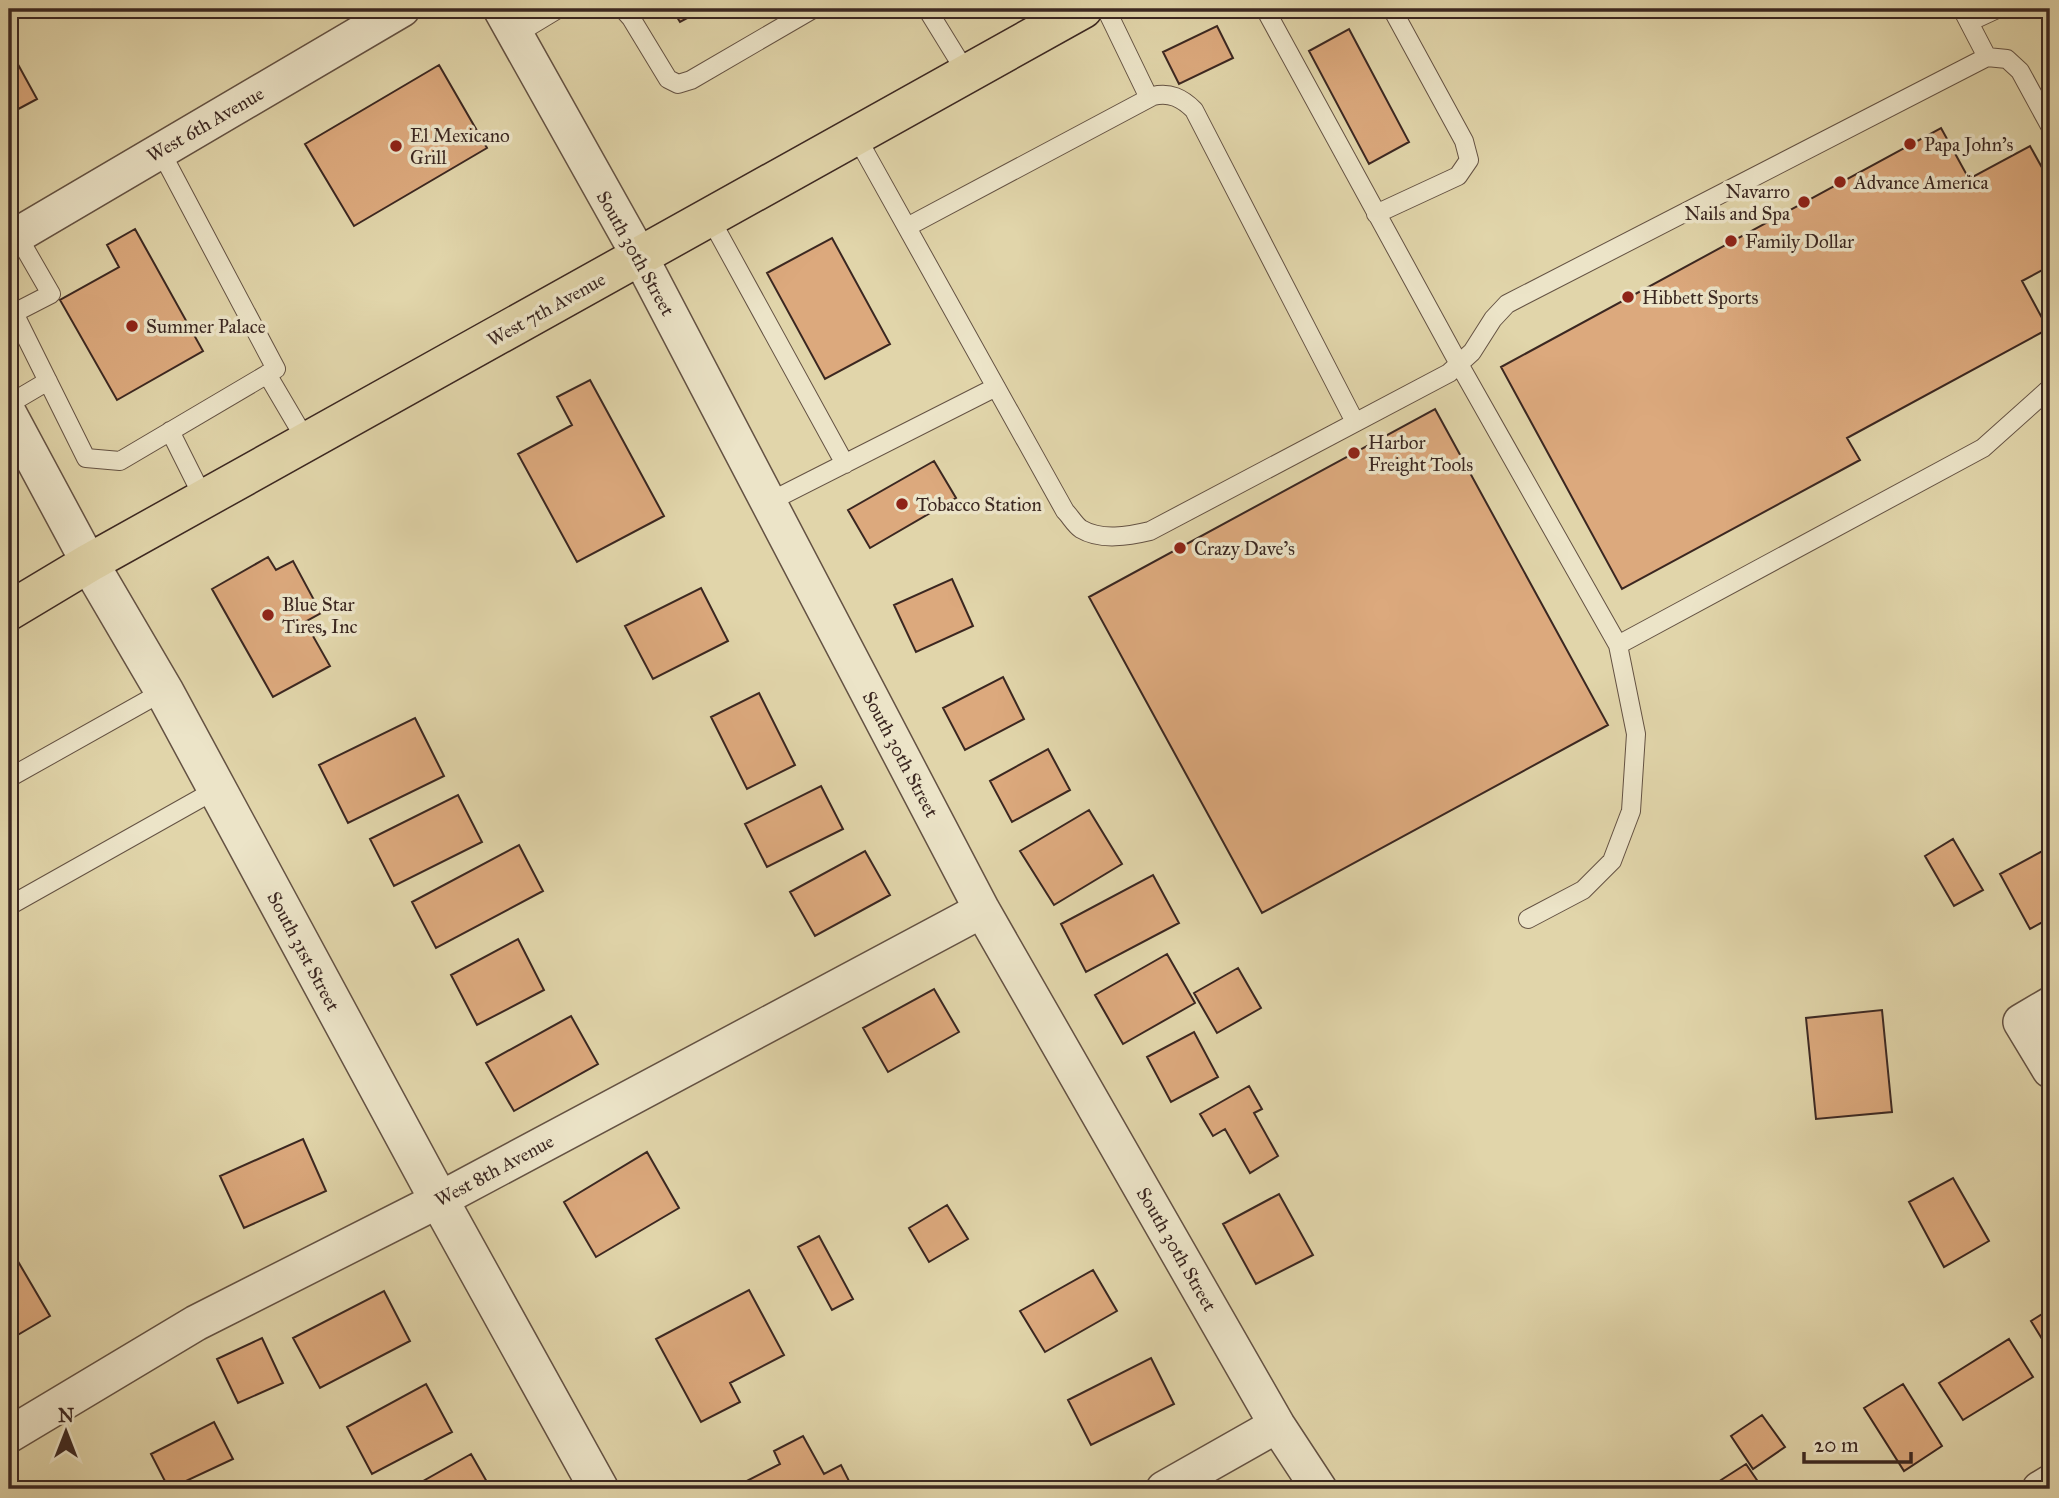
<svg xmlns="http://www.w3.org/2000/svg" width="2059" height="1498" font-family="'IM FELL Great Primer',serif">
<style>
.building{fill:#dca97d;stroke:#3b2721;stroke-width:2}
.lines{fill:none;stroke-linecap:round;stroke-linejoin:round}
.service-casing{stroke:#645243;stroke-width:20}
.minor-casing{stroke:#645243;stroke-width:38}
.tertiary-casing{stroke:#645243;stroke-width:41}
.primary-casing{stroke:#3b2721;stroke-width:41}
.service{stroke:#ece4c8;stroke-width:18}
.minor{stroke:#ece4c8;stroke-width:35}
.tertiary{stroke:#ece4c8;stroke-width:38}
.primary{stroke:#e1d5aa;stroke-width:38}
.poi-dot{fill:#8f2418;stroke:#ece4c8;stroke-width:2.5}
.labels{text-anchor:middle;stroke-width:7;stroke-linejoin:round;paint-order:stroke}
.street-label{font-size:19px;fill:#3b2721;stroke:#ece4c8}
.poi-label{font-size:19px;fill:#3b2721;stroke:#ece4c8;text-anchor:start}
</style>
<rect width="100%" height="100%" fill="#e1d5aa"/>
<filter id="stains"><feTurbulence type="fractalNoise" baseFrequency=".00286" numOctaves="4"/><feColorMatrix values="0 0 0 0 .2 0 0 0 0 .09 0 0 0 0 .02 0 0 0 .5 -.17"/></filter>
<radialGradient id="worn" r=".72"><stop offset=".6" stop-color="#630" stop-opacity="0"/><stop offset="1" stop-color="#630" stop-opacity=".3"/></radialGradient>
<path class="building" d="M 672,9 L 704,9 L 680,22 Z
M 1217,26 L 1233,58 L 1179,84 L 1163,52 Z
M 1349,29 L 1409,142 L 1369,164 L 1309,51 Z
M 9,48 L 37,99 L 9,114 Z
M 439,65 L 487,148 L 354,226 L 305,144 Z
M 1941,128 L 1969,179 L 2030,146 L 2050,182 L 2050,266 L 2022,281 L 2048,329 L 1847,438 L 1860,460 L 1622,589 L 1501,367 Z
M 135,229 L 203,351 L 117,400 L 60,300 L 119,267 L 107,245 Z
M 832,238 L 890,344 L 825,379 L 767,273 Z
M 590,380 L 664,516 L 577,562 L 518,454 L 572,425 L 557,397 Z
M 1435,409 L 1608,725 L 1262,913 L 1089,597 Z
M 934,461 L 956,498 L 870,548 L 848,510 Z
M 268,557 L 276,570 L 293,561 L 321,613 L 305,622 L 330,666 L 273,697 L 212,589 Z
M 952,579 L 973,626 L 916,652 L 894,605 Z
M 701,588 L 728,641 L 653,679 L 625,626 Z
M 1003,677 L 1024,719 L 965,750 L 943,708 Z
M 759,693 L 795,765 L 747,789 L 711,717 Z
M 415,718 L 444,776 L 348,823 L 319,765 Z
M 1048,749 L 1070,790 L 1012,822 L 990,781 Z
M 821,786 L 843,829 L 767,867 L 745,824 Z
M 458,795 L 482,842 L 394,886 L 370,839 Z
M 1089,810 L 1122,864 L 1054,905 L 1020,851 Z
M 1953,839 L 1983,890 L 1954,906 L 1925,856 Z
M 519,845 L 543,891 L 436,948 L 412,902 Z
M 2050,847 L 2050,918 L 2030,929 L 2000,874 Z
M 865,851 L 890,895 L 815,936 L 790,892 Z
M 1153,875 L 1179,923 L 1086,972 L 1061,924 Z
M 518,939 L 544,990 L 477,1025 L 451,975 Z
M 1167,954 L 1195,1003 L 1123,1044 L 1095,995 Z
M 1238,968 L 1261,1008 L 1217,1033 L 1194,993 Z
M 934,989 L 959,1032 L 888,1072 L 863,1028 Z
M 1882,1010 L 1892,1112 L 1816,1119 L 1806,1018 Z
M 571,1016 L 598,1064 L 514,1111 L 486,1063 Z
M 1194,1032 L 1218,1077 L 1171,1102 L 1147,1057 Z
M 1249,1086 L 1262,1109 L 1254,1113 L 1278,1156 L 1250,1173 L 1225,1129 L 1213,1136 L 1200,1114 Z
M 303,1139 L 326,1191 L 244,1228 L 220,1176 Z
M 647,1152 L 679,1208 L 596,1257 L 564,1202 Z
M 1953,1178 L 1989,1241 L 1944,1267 L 1909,1202 Z
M 1279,1194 L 1313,1255 L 1256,1284 L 1223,1224 Z
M 947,1205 L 968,1239 L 929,1262 L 909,1228 Z
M 819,1236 L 853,1299 L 832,1310 L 798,1247 Z
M 16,1258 L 50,1316 L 9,1340 L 9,1262 Z
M 1093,1270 L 1117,1311 L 1045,1352 L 1020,1311 Z
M 749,1290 L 784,1355 L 730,1383 L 740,1402 L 701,1422 L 656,1339 Z
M 384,1291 L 410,1341 L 320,1388 L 293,1338 Z
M 2050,1309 L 2050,1352 L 2031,1321 Z
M 262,1338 L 283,1383 L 238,1403 L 217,1359 Z
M 2009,1339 L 2033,1377 L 1963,1420 L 1939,1383 Z
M 1151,1358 L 1174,1404 L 1091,1445 L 1068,1400 Z
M 426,1384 L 452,1432 L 372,1474 L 347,1427 Z
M 1903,1384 L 1942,1446 L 1904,1471 L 1864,1408 Z
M 1762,1415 L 1785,1447 L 1753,1469 L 1731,1436 Z
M 214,1422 L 233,1459 L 169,1489 L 151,1454 Z
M 803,1436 L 824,1474 L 841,1465 L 852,1487 L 848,1489 L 736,1489 L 735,1487 L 780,1464 L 774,1451 Z
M 471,1454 L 491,1489 L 409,1489 Z
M 1746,1464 L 1763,1489 L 1707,1489 Z"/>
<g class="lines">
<g class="service-casing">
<path id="service" d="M 623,9 L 631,18 L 668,79 L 678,84 L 691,80 L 813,9
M 927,9 L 967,74
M 1106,9 L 1149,98
M 1265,9 L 1459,364 L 1618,645
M 1969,22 L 1997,9
M 515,35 L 558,9
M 1987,57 L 2007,59 L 2020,71 L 2050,126
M 856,136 L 1065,511 C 1070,516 1075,525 1081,529 C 1101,541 1129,536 1150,531 L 1449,373 L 1472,352 L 1493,319 L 1507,304 L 1987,57 L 1962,9
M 1376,214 L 1458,176 L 1469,160 L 1464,141 L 1392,9
M 710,218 L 845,464
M 907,227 L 1153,96 C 1170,92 1182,98 1194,110 L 1355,422
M 17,235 L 51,294 L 14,313 L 86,458 L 120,461 L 276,369 L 160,150
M 267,374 L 307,442
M 9,404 L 48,381
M 170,431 L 204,499
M 769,502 L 996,387
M 9,778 L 164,691
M 9,906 L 217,789
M 1528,919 L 1583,890 L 1612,861 L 1631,811 L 1636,734 L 1618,645 L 1983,448 L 2050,388"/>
</g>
<g class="minor-casing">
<path id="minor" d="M 501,9 L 640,257 L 982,910 L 1277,1425 L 1319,1489
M 9,240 L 402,9
M 9,414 L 89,563
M 2050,1005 L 2021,1022 L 2050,1070
M 9,1435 L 196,1323 L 439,1200 L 982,910
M 1164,1489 L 1277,1425
M 2040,1489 L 2050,1483"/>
</g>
<g class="tertiary-casing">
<path id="tertiary" d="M 89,563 L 164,691 L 439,1200 L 599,1489"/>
</g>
<g class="primary-casing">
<path id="primary" d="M 9,611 L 89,563 L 1083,9"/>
</g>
<use href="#service" class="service"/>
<use href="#minor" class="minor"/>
<use href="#tertiary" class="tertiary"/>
<use href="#primary" class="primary"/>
</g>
<g class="poi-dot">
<circle cx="1910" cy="144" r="7"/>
<circle cx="396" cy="146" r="7"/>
<circle cx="1840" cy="182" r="7"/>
<circle cx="1804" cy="202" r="7"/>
<circle cx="1731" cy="241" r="7"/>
<circle cx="1628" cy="297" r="7"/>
<circle cx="132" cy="326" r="7"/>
<circle cx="1354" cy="453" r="7"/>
<circle cx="902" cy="504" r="7"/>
<circle cx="1180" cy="548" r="7"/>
<circle cx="268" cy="615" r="7"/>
</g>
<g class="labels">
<g class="street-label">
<text transform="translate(205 124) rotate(-30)" y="7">West 6th Avenue</text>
<text transform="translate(636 253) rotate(61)" y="7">South 30th Street</text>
<text transform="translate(546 309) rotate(-29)" y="7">West 7th Avenue</text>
<text transform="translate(901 754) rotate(62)" y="7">South 30th Street</text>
<text transform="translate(304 951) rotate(62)" y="7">South 31st Street</text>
<text transform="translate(494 1170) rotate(-28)" y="7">West 8th Avenue</text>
<text transform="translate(1177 1249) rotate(60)" y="7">South 30th Street</text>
</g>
<g class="poi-label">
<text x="410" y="142">El Mexicano<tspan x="410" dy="22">Grill</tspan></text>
<text x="1924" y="151">Papa John's</text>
<text x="1854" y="189">Advance America</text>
<text x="1790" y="198" text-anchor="end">Navarro<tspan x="1790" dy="22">Nails and Spa</tspan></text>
<text x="1745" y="248">Family Dollar</text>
<text x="1642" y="304">Hibbett Sports</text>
<text x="146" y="333">Summer Palace</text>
<text x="1368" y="449">Harbor<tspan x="1368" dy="22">Freight Tools</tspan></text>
<text x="916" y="511">Tobacco Station</text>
<text x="1194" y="555">Crazy Dave's</text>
<text x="282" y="611">Blue Star<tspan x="282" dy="22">Tires, Inc</tspan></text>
</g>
</g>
<rect width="2059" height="1498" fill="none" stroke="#e1d5aa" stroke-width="35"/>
<rect x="10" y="10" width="2038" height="1477" fill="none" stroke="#3b2721" stroke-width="3.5"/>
<rect x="18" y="18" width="2024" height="1463" fill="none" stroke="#3b2721" stroke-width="2"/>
<g transform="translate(66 1432)" stroke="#ece4c8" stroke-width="5" paint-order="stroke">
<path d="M0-5L12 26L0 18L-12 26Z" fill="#3b2721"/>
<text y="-10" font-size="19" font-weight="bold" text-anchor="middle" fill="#3b2721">N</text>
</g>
<path d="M1804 1452v10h107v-10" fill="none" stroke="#3b2721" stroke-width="3.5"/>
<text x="1814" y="1452" font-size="21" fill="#3b2721" stroke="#ece4c8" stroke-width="5" paint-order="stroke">20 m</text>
<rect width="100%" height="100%" filter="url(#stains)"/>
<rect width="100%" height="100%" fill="url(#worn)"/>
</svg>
